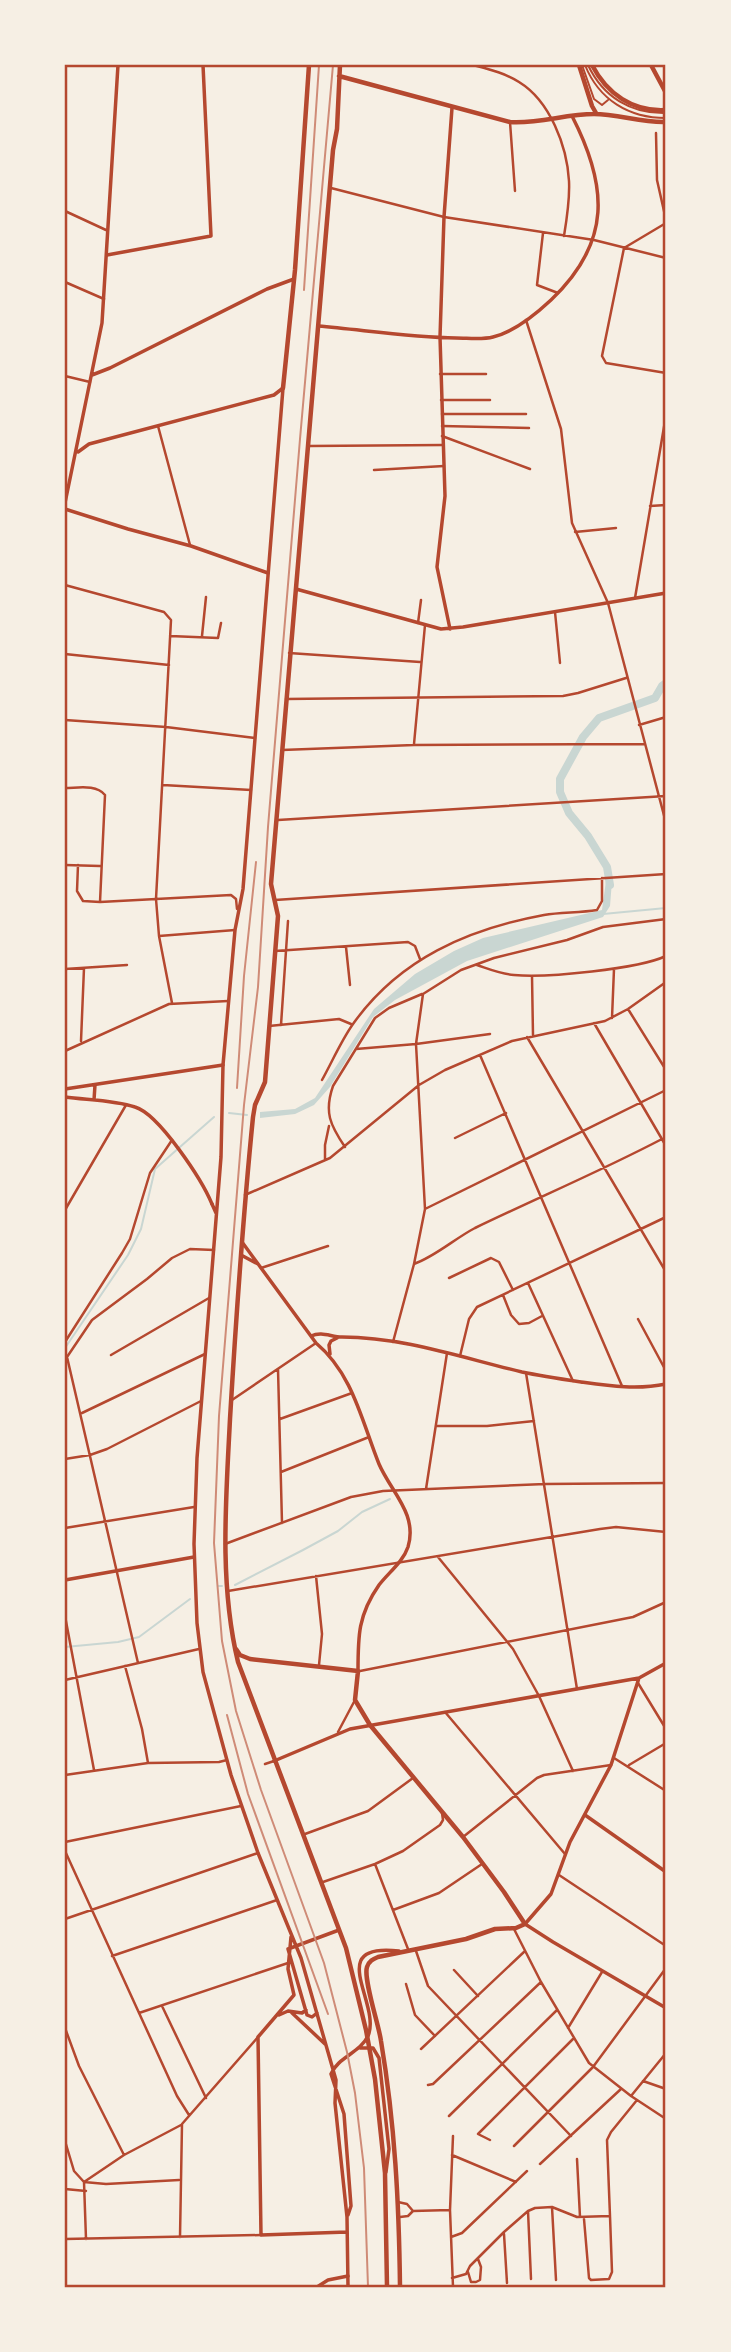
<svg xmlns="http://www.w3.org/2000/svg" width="731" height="2352" font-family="'Asap Condensed',sans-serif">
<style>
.water{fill:#c9d6d2}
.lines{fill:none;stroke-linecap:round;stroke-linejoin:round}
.stream{stroke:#c9d6d2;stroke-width:2}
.river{stroke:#c9d6d2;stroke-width:8}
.service{stroke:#b5482f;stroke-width:2}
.minor{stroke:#b5482f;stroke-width:2.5}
.tertiary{stroke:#b5482f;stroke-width:3.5}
.secondary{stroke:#b5482f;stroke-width:3.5}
.primary{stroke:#b5482f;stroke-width:4.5}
.rail{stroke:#cf8b77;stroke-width:2}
.neatline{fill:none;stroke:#b5482f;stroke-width:2.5}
</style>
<rect width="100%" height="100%" fill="#f6efe4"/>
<path class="water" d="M 606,881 L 612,881 L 610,906 L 603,917 L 467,961 L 395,1000 L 373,1017 L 330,1087 L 314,1105 L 295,1114 L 260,1118 L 260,1112 L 295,1109 L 315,1098 L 374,1009 L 415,974 L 454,951 L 483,938 L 602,910 Z"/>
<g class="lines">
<path class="stream" d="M 603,914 L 666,908
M 229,1113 L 247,1115
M 65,1348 L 128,1255 L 141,1229 L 155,1169 L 214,1117
M 235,1585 L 303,1550 L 338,1531 L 362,1512 L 390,1499
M 218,1586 L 222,1586
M 65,1647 L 118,1642 L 139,1637 L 190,1599"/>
<path class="river" d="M 610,885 L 607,867 L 588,836 L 569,813 L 560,792 L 560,779 L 583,737 L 599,718 L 655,698 L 662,686 L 666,683"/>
<path class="service" d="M 582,65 L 594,99 L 602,105 L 608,100
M 585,65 C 599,100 629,118 666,118
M 588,65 C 603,97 631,114 666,113"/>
<path class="minor" d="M 473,65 C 488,69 505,73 519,82 C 550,101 567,146 569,181 C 570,200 567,218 564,236
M 510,122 L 515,191
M 656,133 L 657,180 L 666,220
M 331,188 L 444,217 L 594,240 L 666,258
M 65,211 L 106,230
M 666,223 L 624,248 L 602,356 L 606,363 L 666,373
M 543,233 L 537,285 L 558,293
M 65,282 L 104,299
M 526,320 L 561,429 L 572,523 L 608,603 L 666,823
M 440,374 L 486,374
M 65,376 L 90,382
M 441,400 L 490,400
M 442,414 L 526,414
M 158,426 L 190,545
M 442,426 L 529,428
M 442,436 L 530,469
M 309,446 L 443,445
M 374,470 L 444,466
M 650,506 L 666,505
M 575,532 L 616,528
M 65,585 L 164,612 L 171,620 L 156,899 L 159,936 L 172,1003
M 635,598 L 666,415
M 555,612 L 560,663
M 418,623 L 421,600
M 170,636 L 218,638 L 221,623
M 202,636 L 206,597
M 289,653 L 420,662
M 65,654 L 169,665
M 286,699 L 563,696 L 578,693 L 626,678
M 65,720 L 166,727 L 255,738
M 639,725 L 666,717
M 414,744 L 425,625
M 282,750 L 414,745 L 645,744
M 163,785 L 251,790
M 65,788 C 78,788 96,784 105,795 L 100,902
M 278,820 L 666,796
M 65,865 L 100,866
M 78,865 L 77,891 L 83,901 L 100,902 L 231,895 L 236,899 L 237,909
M 275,900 L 666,874
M 159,936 L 235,930
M 346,947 L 350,985
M 275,951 L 408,942 L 415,946 L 420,959
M 477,965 C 489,969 501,974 514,975 C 547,978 638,969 666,956
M 65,969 L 127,965
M 532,976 L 533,1035
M 628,1009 L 666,1070
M 612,1018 L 614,969
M 594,1023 L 666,1146
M 281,1025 L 288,921
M 269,1026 L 339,1019 L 351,1024
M 527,1037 L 666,1272
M 81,1041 L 84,968
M 356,1049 L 416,1044 L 490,1034
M 65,1051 L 169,1004 L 228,1001
M 480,1055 L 622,1386
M 322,1080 C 332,1062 341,1041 353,1024 C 399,959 468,929 544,915 C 561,912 579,913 597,910 L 602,901 L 602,878
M 455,1138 L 506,1113
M 345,1147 C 330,1125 324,1112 333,1086 L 375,1018 L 389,1008 L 422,994
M 325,1160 L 325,1145 L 329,1126
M 245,1195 L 330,1158 L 419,1085 L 445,1070 L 512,1041 L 605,1021 L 628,1009 L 666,982
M 425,1209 L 666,1090
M 65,1210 L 126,1105
M 414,1264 C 436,1256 454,1239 475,1228 C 537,1198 601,1171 662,1139
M 261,1268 L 328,1246
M 449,1278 L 491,1258 L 499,1262 L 513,1290
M 528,1283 L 573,1381
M 503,1295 L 511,1315 L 519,1324 L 529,1323 L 542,1316
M 638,1319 L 666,1371
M 65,1342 L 122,1253 L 130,1239 L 150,1173 L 172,1140
M 393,1342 L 414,1264 L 425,1209 L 416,1044 L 423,994 L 461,970 L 494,958 L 567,940 L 603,927 L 666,919
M 111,1355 L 209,1298
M 460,1356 L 469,1319 L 477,1307 L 666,1217
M 278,1369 L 282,1523
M 526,1373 L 577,1689
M 232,1400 L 316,1343
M 82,1413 L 205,1354
M 280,1419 L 352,1393
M 436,1426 L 487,1426 L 534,1421
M 65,1459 L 90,1455 L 107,1449 L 201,1401
M 281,1472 L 369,1437
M 426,1489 L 447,1353
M 65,1528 L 194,1507
M 225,1544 L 351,1497 L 383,1491 L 545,1484 L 666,1483
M 438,1557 L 513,1649 L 539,1696 L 573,1771
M 316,1576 L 322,1634 L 319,1665
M 228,1591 L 600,1529 L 616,1527 L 666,1532
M 65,1616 L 94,1770
M 138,1663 L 67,1357 L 92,1320 L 147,1279 L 172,1258 L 190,1249 L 214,1250
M 125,1666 L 142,1729 L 148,1763
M 360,1671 L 633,1617 L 666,1602
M 65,1680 L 199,1649
M 638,1683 L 666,1729
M 445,1712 L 565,1854
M 338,1732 L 355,1700
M 614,1758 L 666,1791
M 265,1764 L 274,1761
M 629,1765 L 666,1743
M 65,1775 L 148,1763 L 219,1762 L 227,1760
M 305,1834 L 368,1811 L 413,1778
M 463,1837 L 537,1778 L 544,1775 L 611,1765
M 65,1842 L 241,1806
M 65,1851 L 177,2096 L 189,2115
M 375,1864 L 408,1949
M 559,1875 L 666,1946
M 323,1882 L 375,1864 L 403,1851 L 440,1825 L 443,1820 L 442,1813
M 393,1910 L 439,1893 L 482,1864
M 65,1919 L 258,1853
M 514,1929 L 541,1982 L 589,2063 L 631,2096 L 666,2119
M 416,1951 L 428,1986 L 571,2136
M 112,1956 L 277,1900
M 454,1970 L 478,1996
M 406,1984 L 415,2015 L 435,2036
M 162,2006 L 206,2098
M 139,2013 L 288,1963
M 65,2028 L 79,2066 L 124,2155
M 568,2028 L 602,1972
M 421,2049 L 525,1951
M 643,2081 L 666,2089
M 428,2085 L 433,2084 L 541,1982
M 631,2096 L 666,2053
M 449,2116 L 557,2010
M 453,2136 L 450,2210 L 453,2287
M 490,2140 L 478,2134 L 574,2038
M 65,2141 L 74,2171 L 84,2182 L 86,2239
M 514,2146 L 593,2067 L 666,1968
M 452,2155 L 516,2182
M 577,2159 L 580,2217
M 540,2164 L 621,2089
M 84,2182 L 124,2155 L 181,2125
M 84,2182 L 106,2184 L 179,2180
M 65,2189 L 86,2191
M 398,2202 L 407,2204 L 413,2211
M 552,2207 L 556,2280
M 528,2211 L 531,2279
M 400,2217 L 408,2216 L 413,2211 L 450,2210
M 584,2219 L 589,2278 L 591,2280 L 609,2279 L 612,2272 L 610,2216
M 504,2234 L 507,2283
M 180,2237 L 182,2124 L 258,2037
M 451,2237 L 462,2233 L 527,2171
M 65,2239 L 261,2235
M 468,2272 L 471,2282 L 476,2282 L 480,2280 L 481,2267 L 478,2259
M 452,2278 L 466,2274 L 470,2266 L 504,2232 L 528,2211 L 535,2208 L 552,2207 L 577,2217 L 610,2216 L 607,2140 L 611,2132 L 637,2100"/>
<path class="tertiary" d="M 107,255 L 211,236 L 203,65
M 318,326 C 364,330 410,337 456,338 C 468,338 482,340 493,337 C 514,332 536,314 551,300 C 612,242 608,186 572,116
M 65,509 L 128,529 L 191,546 L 268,573
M 296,589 L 441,629 L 463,627 L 666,593
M 450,629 L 437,567 L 445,496 L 440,337 L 444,217 L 452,108
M 65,1089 L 223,1065
M 65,1097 C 87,1100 114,1100 135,1107 C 159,1114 202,1180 212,1204
M 94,1100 L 95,1085
M 65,1580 L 194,1557
M 585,1815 L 666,1872
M 525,1924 L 553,1942 L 666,2008
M 317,2287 L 328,2280 L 348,2276"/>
<path class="secondary" d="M 92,375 L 110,368 L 267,289 L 294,279
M 283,388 L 243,889 L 235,930 L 223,1065 L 221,1157 L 197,1458 L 194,1544 L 197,1623 L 203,1672 L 231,1775 L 258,1853 L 301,1958 L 336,2080 L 335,2103 L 347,2217 L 348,2287
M 78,452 L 89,444 L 274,395 L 283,388
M 65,503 L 102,323 L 118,65
M 212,1204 L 216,1213
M 242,1242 L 316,1343 C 353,1374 362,1422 379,1464 C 391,1492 418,1514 408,1547 C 403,1562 388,1573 379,1585 C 358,1615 358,1636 358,1671
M 241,1255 L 258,1264
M 311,1336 C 322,1331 331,1337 342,1337 C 403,1337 463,1358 522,1372 C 541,1376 561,1379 581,1382 C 610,1386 637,1390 666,1384
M 330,1354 L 329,1345 L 331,1341 L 337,1338
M 274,1761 L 350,1729 L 639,1678 L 666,1663
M 525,1924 L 551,1894 L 570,1842 L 611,1765 L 639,1678
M 291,1937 L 288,1969 L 294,1995 L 258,2037 L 261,2235 L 347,2232
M 291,2012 L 325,2044
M 317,2013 L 312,2017 L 307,2015 L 288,1949 L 339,1930
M 279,2015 L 288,2011 L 302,2013 L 306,2010
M 360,2048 L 373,2048 L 379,2058 L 389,2149 L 386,2172
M 348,2215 L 351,2206 L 344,2114 L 331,2074 C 338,2057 360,2053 368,2036 C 382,2004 323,1942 399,1951"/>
<path class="primary" d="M 340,65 L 337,129 L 333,150 L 271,884 L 278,916 L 265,1082 L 255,1105 L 253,1117 C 243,1217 236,1318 230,1419 C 226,1499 219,1583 238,1662 L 346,1948 L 366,2030 L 375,2079 L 385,2173 L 387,2287
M 579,65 L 592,106 L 596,113
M 592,65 C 607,94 633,112 666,110
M 651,65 L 666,93
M 339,76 L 510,122 C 539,124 565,114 594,114 C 618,114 642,123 666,122
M 283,388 L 295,270 L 309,65
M 236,1649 L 240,1655 L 250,1659 L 358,1671 L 355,1700 L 370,1725 L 463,1837 L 504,1892 L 525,1924 L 516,1928 L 495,1929 L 466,1939 L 378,1957 C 373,1959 369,1961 367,1967 C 363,1979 379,2025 381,2041 C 395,2124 399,2203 400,2287"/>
<path class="rail" d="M 333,65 L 300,439 L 268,827 L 258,987 L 244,1105 L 219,1416 L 214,1543 L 222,1641 L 236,1711 L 261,1790 L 324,1963 L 347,2052 L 355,2093 L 364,2168 L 368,2287
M 304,290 L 319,65
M 237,1088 L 244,976 L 256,862
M 227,1715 L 248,1794 L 328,2014"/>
</g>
<rect width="731" height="2352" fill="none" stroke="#f6efe4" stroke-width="133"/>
<rect x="66" y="66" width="598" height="2220" class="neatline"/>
</svg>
